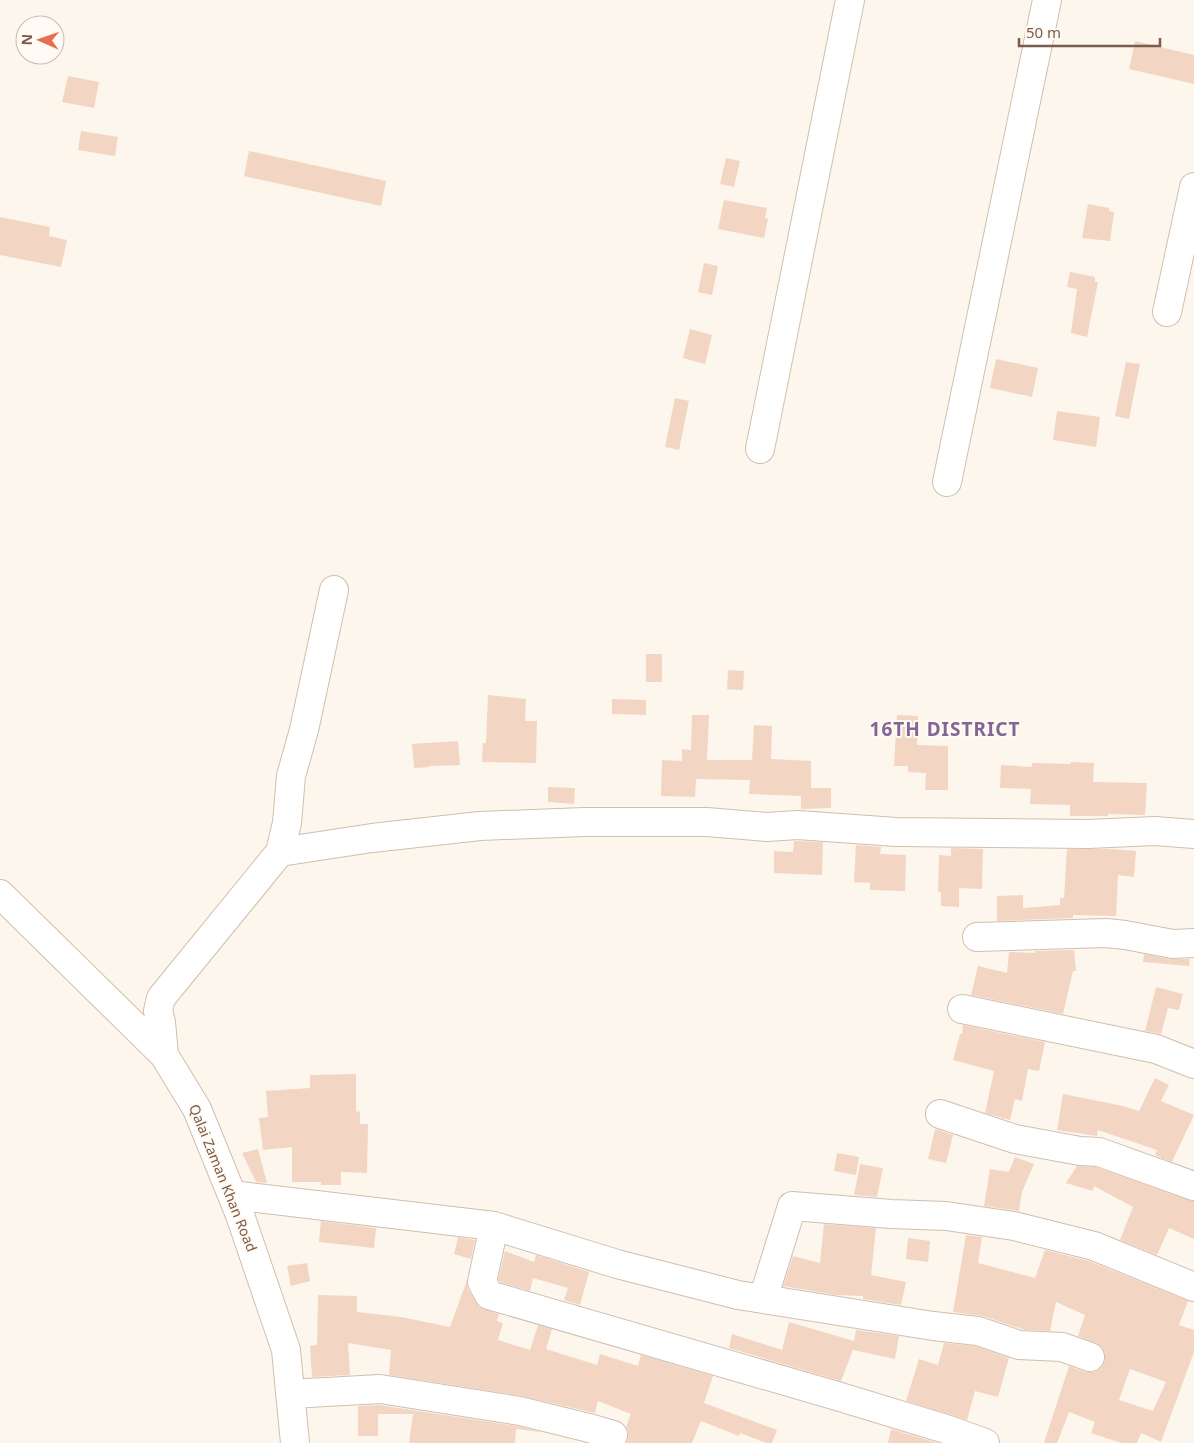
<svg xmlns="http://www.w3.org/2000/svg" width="1194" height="1443" font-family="'Noto Sans',sans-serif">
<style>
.building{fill:#f3d5c3;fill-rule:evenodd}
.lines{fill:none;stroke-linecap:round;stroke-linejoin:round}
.minor-casing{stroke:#d1beb0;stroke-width:30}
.minor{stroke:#fff;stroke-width:28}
.labels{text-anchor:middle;stroke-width:4;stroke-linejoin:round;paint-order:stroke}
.street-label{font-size:14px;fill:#7a5c4d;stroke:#fffaf3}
.district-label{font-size:19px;font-weight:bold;letter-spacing:1px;fill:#846695;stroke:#fffaf3}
</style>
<rect width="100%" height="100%" fill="#fdf6ec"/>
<path class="building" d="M 1135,41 L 1194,55 L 1194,84 L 1129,69 Z
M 68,76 L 99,82 L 94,108 L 62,102 Z
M 81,131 L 118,137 L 115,156 L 78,150 Z
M 249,151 L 386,181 L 381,206 L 244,176 Z
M 726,158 L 740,161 L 734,187 L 720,184 Z
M 724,200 L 767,208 L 765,218 L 768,219 L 764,238 L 718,229 Z
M 1088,204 L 1109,208 L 1109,211 L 1114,212 L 1110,241 L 1082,238 Z
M 0,217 L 50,227 L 49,236 L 67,240 L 61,267 L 0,255 Z
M 704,263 L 718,266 L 712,295 L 698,292 Z
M 1070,272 L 1095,277 L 1095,282 L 1098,282 L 1087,337 L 1071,333 L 1077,289 L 1067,287 Z
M 690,329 L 712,335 L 705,364 L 683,358 Z
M 996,359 L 1038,368 L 1032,397 L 990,388 Z
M 1126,362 L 1140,364 L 1129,419 L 1115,416 Z
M 675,398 L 689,401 L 679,450 L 665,447 Z
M 1057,411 L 1100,417 L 1096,447 L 1053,440 Z
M 646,654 L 662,654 L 662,682 L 646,682 Z
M 728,670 L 744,671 L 743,690 L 727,689 Z
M 488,695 L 526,699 L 525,721 L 537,721 L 536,763 L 482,762 L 483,743 L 486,743 Z
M 612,699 L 646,700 L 646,715 L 612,714 Z
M 692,715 L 709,715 L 707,760 L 752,760 L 754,725 L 772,726 L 771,759 L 811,761 L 811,788 L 831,788 L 831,808 L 801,809 L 801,796 L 749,794 L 750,780 L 696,779 L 695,797 L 661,796 L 662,760 L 682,761 L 682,749 L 691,750 Z
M 897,715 L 918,716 L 917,745 L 948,746 L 948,790 L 925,790 L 926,773 L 908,772 L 908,766 L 894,766 Z
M 458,741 L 460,765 L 429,766 L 429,767 L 414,768 L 412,744 Z
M 1071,762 L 1094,763 L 1093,782 L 1147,783 L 1145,815 L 1108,814 L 1108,816 L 1070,816 L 1070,805 L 1030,804 L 1031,789 L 1000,788 L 1001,765 L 1032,767 L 1032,763 L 1071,764 Z
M 548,787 L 575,788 L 574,804 L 548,802 Z
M 794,841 L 823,842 L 822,875 L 774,873 L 774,851 L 793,852 Z
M 856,845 L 881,847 L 880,854 L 906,855 L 905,891 L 870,890 L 870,883 L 854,882 Z
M 951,848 L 983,849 L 982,889 L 959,888 L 959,907 L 941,906 L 941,892 L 938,892 L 939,855 L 951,856 Z
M 1067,849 L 1112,849 L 1136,851 L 1134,877 L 1118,875 L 1116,916 L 1073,915 L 1073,918 L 997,921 L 997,896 L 1023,895 L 1023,908 L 1060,905 L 1060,898 L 1064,898 Z
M 1074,950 L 1076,971 L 1073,971 L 1063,1014 L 971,995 L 978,966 L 1007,973 L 1009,952 L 1035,953 L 1035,951 Z
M 1144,954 L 1170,959 L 1190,959 L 1189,966 L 1143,962 Z
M 1156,987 L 1183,994 L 1179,1010 L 1168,1008 L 1161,1034 L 1145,1031 Z
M 963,1025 L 1045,1042 L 1039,1071 L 1028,1069 L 1022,1101 L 1015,1099 L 1010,1120 L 985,1113 L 994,1071 L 953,1060 L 960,1034 L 962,1034 Z
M 356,1074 L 356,1111 L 360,1112 L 360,1124 L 368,1124 L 367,1173 L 341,1172 L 341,1185 L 321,1185 L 321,1182 L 292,1182 L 292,1147 L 263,1150 L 259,1118 L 268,1117 L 266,1091 L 310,1088 L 310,1075 Z
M 1155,1078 L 1169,1085 L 1161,1101 L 1194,1115 L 1172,1162 L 1155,1155 L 1157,1150 L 1098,1130 L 1097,1136 L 1057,1130 L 1063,1094 L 1123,1106 L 1139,1111 Z
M 935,1129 L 953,1135 L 946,1163 L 928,1159 Z
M 258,1149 L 267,1183 L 256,1182 L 242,1153 Z
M 837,1153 L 859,1157 L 856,1175 L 834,1171 Z
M 1015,1157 L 1034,1164 L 1022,1192 L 1019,1211 L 984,1206 L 990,1169 L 1009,1172 Z
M 860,1164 L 883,1168 L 877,1197 L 854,1195 Z
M 1077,1166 L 1096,1167 L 1194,1201 L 1194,1239 L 1169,1228 L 1157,1255 L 1120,1240 L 1133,1207 L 1094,1186 L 1093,1191 L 1066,1183 Z
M 321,1221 L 376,1228 L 374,1248 L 319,1242 Z
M 824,1224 L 876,1228 L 871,1275 L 906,1282 L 901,1305 L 863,1299 L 863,1296 L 836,1295 L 783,1286 L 793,1256 L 820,1263 Z
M 966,1235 L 982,1237 L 978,1263 L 1035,1278 L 1045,1250 L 1089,1261 L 1188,1301 L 1179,1325 L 1194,1330 L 1194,1352 L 1161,1442 L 1141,1433 L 1137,1443 L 1121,1443 L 1091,1433 L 1095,1422 L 1069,1412 L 1057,1443 L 1044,1443 L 1069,1366 L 1085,1372 L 1093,1372 L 1100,1369 L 1104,1363 L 1105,1354 L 1102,1347 L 1096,1343 L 1078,1336 L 1085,1315 L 1056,1302 L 1050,1331 L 1025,1330 L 983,1316 L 953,1312 ZM 1130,1369 L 1166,1382 L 1153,1411 L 1119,1400 Z
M 458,1237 L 475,1240 L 471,1259 L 454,1254 Z
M 908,1238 L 930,1241 L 928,1262 L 906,1259 Z
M 505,1251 L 534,1262 L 536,1255 L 589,1272 L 580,1305 L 564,1300 L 568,1288 L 533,1278 L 530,1291 L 500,1282 L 498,1280 Z
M 307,1263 L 310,1281 L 291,1286 L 287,1266 Z
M 467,1280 L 468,1289 L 479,1307 L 499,1314 L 497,1321 L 503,1323 L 498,1340 L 530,1350 L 538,1325 L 552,1329 L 546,1349 L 597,1365 L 600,1354 L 638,1366 L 641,1355 L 713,1376 L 704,1403 L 777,1430 L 772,1443 L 767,1443 L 740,1433 L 739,1436 L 701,1421 L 692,1443 L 626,1443 L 628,1439 L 628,1432 L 626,1427 L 631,1414 L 598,1401 L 595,1413 L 522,1396 L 389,1375 L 391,1350 L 348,1343 L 350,1375 L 312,1377 L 310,1346 L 317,1345 L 318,1295 L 357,1296 L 357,1312 L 401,1317 L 450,1327 Z
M 789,1322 L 854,1341 L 856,1330 L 899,1336 L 895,1359 L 853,1350 L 841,1381 L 729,1348 L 732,1334 L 782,1350 Z
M 944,1343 L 975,1346 L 1009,1358 L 998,1397 L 975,1391 L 967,1420 L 906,1401 L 919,1359 L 938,1365 Z
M 379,1405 L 517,1426 L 541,1432 L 516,1429 L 515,1443 L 409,1443 L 413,1414 L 378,1414 L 378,1436 L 358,1436 L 358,1406 Z
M 891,1429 L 938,1443 L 888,1443 Z"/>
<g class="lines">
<g class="minor-casing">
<path id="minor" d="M 1167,312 L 1194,187
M 760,449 L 850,0
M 947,482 L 1047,0
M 280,852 L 372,838 L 480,826 L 584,822 L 707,822 L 767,827 L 798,825 L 896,832 L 1088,834 L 1155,831 L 1194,834
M 0,894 L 164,1055 L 197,1109 L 240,1215 L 286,1350 L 295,1443
M 977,937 L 1106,933 L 1125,935 L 1173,944 L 1194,943
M 962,1009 L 1156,1049 L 1194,1064
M 164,1055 L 161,1022 L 158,1011 L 161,998 L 280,852 L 287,823 L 291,776 L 304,730 L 334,590
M 940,1114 L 1015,1139 L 1080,1151 L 1099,1152 L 1194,1186
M 232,1195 L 494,1226 L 617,1264 L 738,1295 L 933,1326 L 978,1331 L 1019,1345 L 1062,1347 L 1090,1357
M 494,1226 L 482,1282 L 489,1295 L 837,1396 L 949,1430 L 985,1443
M 763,1299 L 792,1206 L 891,1214 L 946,1216 L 1014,1226 L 1094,1246 L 1194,1287
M 290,1394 L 380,1389 L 520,1411 L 589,1428 L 613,1435"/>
</g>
<use href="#minor" class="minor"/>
</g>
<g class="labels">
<g class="street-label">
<text transform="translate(223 1178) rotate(68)" y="5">Qalai Zaman Khan Road</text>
</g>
<g class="district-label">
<text x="945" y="736">16TH DISTRICT</text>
</g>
</g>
<g transform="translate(40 40) rotate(272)"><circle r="24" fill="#fffaf3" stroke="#cabbb1"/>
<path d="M0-4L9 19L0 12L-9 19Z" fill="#e76f51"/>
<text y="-8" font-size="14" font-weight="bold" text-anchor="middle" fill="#7a5c4d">N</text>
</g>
<path d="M1019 38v8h141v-8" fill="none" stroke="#7a5c4d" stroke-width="2.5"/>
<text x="1026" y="38" font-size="15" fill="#7a5c4d" stroke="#fffaf3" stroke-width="4" paint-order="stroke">50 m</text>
</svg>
